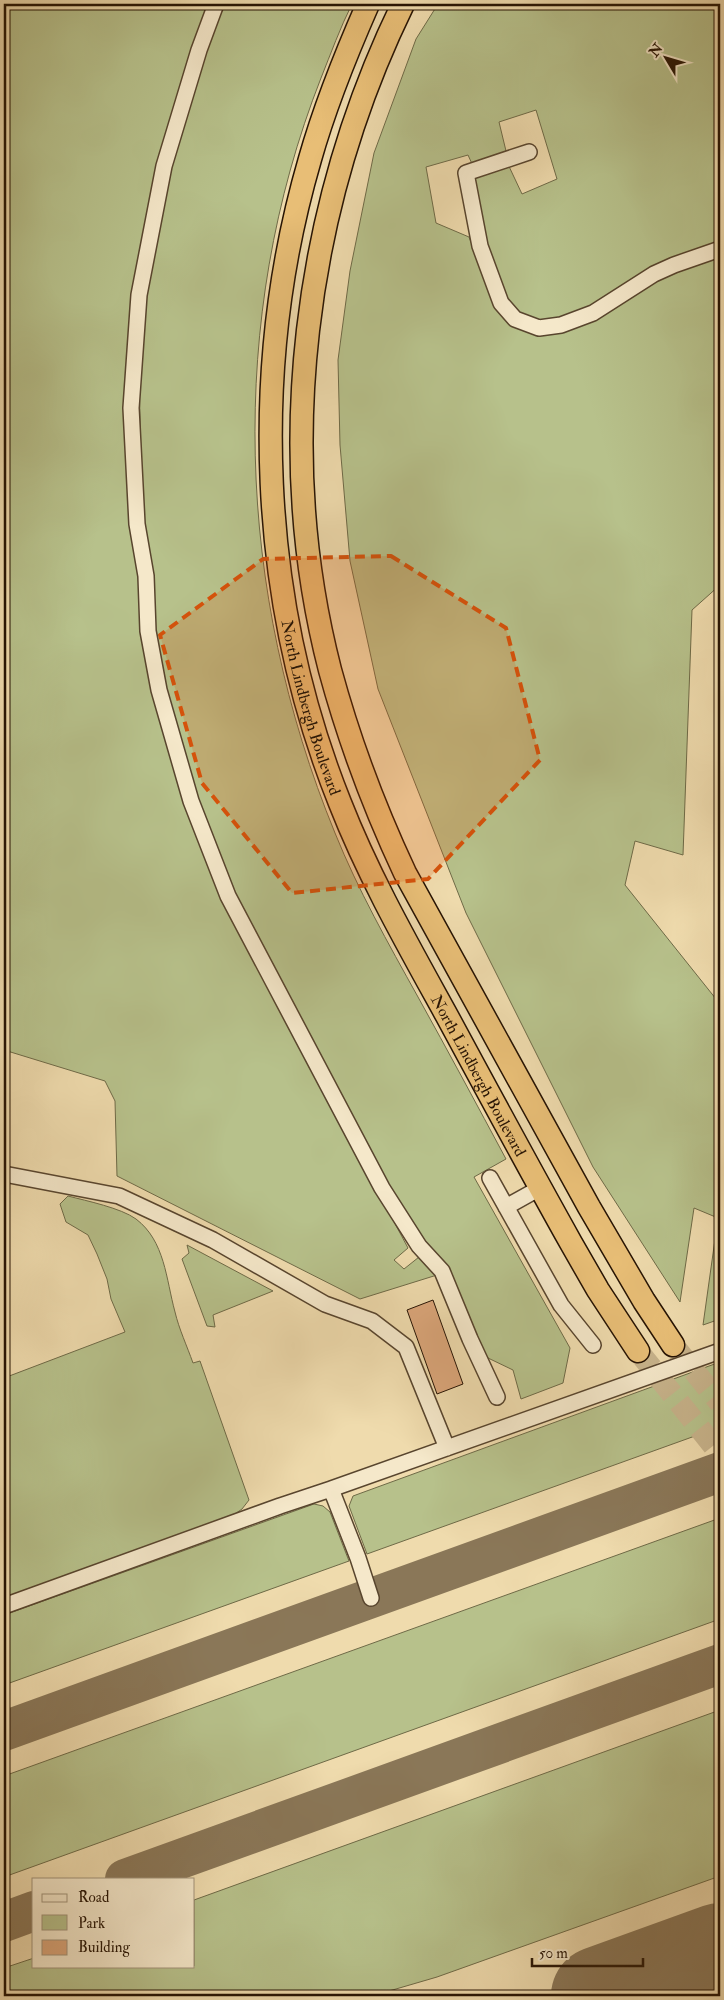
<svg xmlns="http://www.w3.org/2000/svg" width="724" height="2000" font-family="'IM FELL Double Pica',serif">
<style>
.green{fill:#b7c18b;stroke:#6e6a47}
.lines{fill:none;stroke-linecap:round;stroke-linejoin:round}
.taxiway{stroke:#8a7758;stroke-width:40}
.runway{stroke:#8a7758;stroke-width:100}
.building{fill:#dba67a;stroke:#261303}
.highway-tunnel{stroke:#c7b38b;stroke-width:22;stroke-dasharray:22 11;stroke-linecap:butt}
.minor-casing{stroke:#58452e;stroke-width:18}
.highway-casing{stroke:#261303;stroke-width:25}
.minor{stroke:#f5e8ca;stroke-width:15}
.highway{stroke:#e8be76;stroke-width:22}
.marked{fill:#d5520b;fill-opacity:0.2;stroke:#d5520b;stroke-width:4;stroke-dasharray:10 6;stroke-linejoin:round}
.labels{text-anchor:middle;stroke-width:4;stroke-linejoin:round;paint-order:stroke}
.street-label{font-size:16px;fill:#261303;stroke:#f5e8ca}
</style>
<rect width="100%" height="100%" fill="#efdbad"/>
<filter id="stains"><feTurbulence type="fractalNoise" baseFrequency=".004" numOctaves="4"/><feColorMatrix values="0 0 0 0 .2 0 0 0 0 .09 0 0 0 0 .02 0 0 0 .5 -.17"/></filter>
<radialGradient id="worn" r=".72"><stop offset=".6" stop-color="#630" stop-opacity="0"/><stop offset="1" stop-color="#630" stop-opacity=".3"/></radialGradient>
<path class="green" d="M 4,4 L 210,4 L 161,157 L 129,470 L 142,623 L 239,930 L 408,1248 L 394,1260 L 404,1269 L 419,1257 L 437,1275 L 360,1299 L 117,1176 L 115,1101 L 105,1081 L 4,1050 Z
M 226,4 L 352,4 C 340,28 331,53 321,78 C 226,320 236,592 335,833 C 358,890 388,943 418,997 C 448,1051 477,1105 506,1159 L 474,1177 L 570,1348 L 563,1383 L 521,1399 L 513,1370 L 488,1358 L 475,1343 L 245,920 L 208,834 L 173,725 L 153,638 L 142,498 L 139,379 L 146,296 L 157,219 L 208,38 Z
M 438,4 L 720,4 L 720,246 L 665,261 L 583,314 L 551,324 L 527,320 L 508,305 L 489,256 L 474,174 L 506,160 L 522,194 L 557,179 L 536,110 L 499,122 L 506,151 L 473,166 L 468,155 L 426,167 L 436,223 L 469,237 L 489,288 L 504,317 L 530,331 L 560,332 L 587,321 L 669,271 L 720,255 L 720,585 L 692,610 L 683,855 L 635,841 L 625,885 L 720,1004 L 720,1319 L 703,1325 L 718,1218 L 694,1208 L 680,1302 L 593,1167 L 466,913 L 378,689 L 350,561 L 340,445 L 338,360 L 350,271 L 374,153 L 416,39 Z
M 68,1196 C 87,1201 121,1208 136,1219 C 165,1241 166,1279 175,1312 C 179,1329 187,1346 193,1363 L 200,1361 L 249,1500 L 242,1509 L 232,1516 L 4,1598 L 4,1378 L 125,1332 L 111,1299 L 107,1279 L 97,1254 L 88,1235 L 66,1222 L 60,1204 Z
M 187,1245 L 273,1291 L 213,1315 L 215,1327 L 207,1326 L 182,1259 L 189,1253 Z
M 720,1362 L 720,1427 L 367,1554 L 349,1506 L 353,1496 Z
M 314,1504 L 323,1506 L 330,1512 L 349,1561 L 4,1685 L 4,1615 Z
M 720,1518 L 720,1619 L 4,1877 L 4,1776 Z
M 720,1710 L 720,1876 L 437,1977 L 372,1996 L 4,1996 L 4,1968 L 34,1958 L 34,1966 L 194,1966 L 194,1900 Z"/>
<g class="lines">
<path class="taxiway" d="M 4,1731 L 720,1472
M 125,1879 L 720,1664
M 4,1922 L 34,1911"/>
<path class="runway" d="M 601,1996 L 720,1953"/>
</g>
<path class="building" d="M 433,1300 L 463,1384 L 437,1394 L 407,1310 Z"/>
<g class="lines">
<path class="highway-tunnel" d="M 673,1345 L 720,1403
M 638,1351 L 720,1454"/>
<g class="minor-casing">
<path id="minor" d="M 216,4 L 199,50 L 164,166 L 139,295 L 131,408 L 137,524 L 146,576 L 148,631 L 159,690 L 191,801 L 228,896 L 382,1188 L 419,1246 L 442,1271 L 470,1339 L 497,1397
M 529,152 L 466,173 L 480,246 L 501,303 L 515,319 L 539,328 L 561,325 L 593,313 L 654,274 L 674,265 L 720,249
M 4,1174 L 119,1196 L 213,1240 L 325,1304 L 372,1321 L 406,1347 L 447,1448
M 490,1178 L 561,1305 L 593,1345
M 506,1207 L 540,1188
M 331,1489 L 720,1351
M 4,1606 L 280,1506 L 331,1489 L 358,1558 L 371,1598"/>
</g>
<g class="highway-casing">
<g id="highway">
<path id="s1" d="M 368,4 C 346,54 325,106 310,159 C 249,368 259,601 340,803 C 369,877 409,947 447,1016 C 488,1092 529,1168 571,1243 L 598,1290 L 638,1351"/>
<path d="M 403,4 C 304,207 273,449 330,670 C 349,740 374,807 405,873 L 589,1207 L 644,1301 L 673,1345"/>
</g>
</g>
<use href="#minor" class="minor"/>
<use href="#highway" class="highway"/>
</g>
<path class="marked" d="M 391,556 L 506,628 L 540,760 L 428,879 L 292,893 L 202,783 L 160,635 L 263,559 Z"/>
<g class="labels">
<g class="street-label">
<text dy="6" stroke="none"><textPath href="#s1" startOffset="722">North Lindbergh Boulevard</textPath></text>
<text dy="6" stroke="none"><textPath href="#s1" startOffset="1128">North Lindbergh Boulevard</textPath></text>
</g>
</g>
<rect width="724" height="2000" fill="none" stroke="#efdbad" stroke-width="20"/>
<rect x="5" y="5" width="714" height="1990" fill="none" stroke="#261303" stroke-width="2.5"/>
<rect x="10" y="10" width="704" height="1980" fill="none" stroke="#261303"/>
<rect x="32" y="1878" width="162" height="90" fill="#f5e8ca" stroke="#a2937a"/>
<rect x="42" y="1894" width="25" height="8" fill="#f5e8ca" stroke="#a2937a"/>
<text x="78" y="1902" font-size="15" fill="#261303">Road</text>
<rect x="42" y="1915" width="25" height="15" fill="#b7c18b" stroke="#a2937a"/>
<text x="78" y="1928" font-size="15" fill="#261303">Park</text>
<rect x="42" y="1940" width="25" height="15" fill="#dba67a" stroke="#a2937a"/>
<text x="78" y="1952" font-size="15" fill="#261303">Building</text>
<g transform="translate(666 58) rotate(308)" stroke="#f5e8ca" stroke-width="4" paint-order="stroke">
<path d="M0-4L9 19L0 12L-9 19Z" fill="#261303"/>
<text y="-8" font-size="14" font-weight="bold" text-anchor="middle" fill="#261303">N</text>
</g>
<path d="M532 1958v8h111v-8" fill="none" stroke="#261303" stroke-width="2.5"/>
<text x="539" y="1958" font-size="15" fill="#261303" stroke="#f5e8ca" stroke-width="4" paint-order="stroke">50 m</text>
<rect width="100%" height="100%" filter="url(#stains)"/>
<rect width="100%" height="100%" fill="url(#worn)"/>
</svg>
